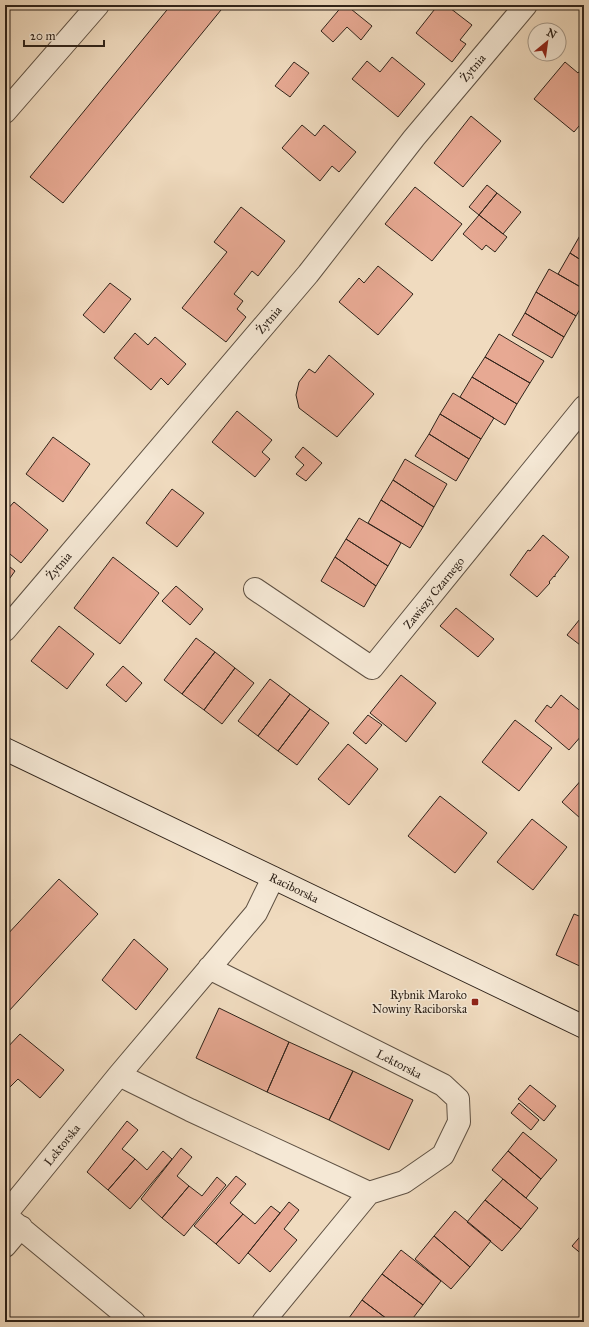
<svg xmlns="http://www.w3.org/2000/svg" width="589" height="1327" font-family="'IM FELL Great Primer',serif">
<style>
.building{fill:#e7a993;stroke:#2f231a}
.lines{fill:none;stroke-linecap:round;stroke-linejoin:round}
.street-casing{stroke:#5f5143;stroke-width:24}
.secondary-casing{stroke:#2f231a;stroke-width:24}
.street{stroke:#f5e8d5;stroke-width:22}
.secondary{stroke:#f5e8d5;stroke-width:22}
.poi-dot{fill:#8f2418;stroke:#f5e8d5;stroke-width:1.5}
.labels{text-anchor:middle;stroke-width:3;stroke-linejoin:round;paint-order:stroke}
.street-label{font-size:12px;fill:#2f231a;stroke:#f5e8d5}
.poi-label{font-size:12px;fill:#2f231a;stroke:#f5e8d5;text-anchor:end}
</style>
<rect width="100%" height="100%" fill="#f0dbbf"/>
<filter id="stains"><feTurbulence type="fractalNoise" baseFrequency=".005" numOctaves="4"/><feColorMatrix values="0 0 0 0 .2 0 0 0 0 .09 0 0 0 0 .02 0 0 0 .5 -.17"/></filter>
<radialGradient id="worn" r=".72"><stop offset=".6" stop-color="#630" stop-opacity="0"/><stop offset="1" stop-color="#630" stop-opacity=".3"/></radialGradient>
<path class="building" d="M 171,5 L 214,5 L 221,10 L 63,203 L 30,177 Z
M 343,5 L 346,5 L 372,26 L 361,40 L 347,27 L 333,42 L 321,31 Z
M 438,5 L 446,5 L 472,25 L 460,40 L 466,44 L 452,62 L 416,33 Z
M 392,57 L 425,84 L 398,117 L 352,79 L 367,61 L 380,72 Z
M 294,62 L 309,73 L 290,97 L 275,86 Z
M 565,62 L 578,73 L 584,66 L 584,120 L 574,132 L 534,99 Z
M 471,116 L 501,141 L 463,187 L 434,163 Z
M 302,125 L 315,136 L 324,125 L 356,152 L 339,172 L 332,166 L 320,181 L 282,148 Z
M 487,185 L 497,193 L 479,215 L 469,207 Z
M 415,187 L 462,224 L 432,261 L 385,224 Z
M 497,193 L 521,212 L 503,234 L 479,215 Z
M 241,207 L 285,241 L 258,276 L 252,271 L 234,294 L 243,301 L 237,309 L 246,317 L 226,342 L 182,308 L 227,252 L 214,242 Z
M 479,215 L 507,237 L 495,252 L 486,245 L 482,250 L 463,234 Z
M 582,232 L 584,234 L 584,262 L 570,253 Z
M 570,253 L 584,262 L 584,289 L 558,274 Z
M 378,266 L 413,294 L 378,335 L 339,302 L 359,278 L 364,283 Z
M 549,269 L 584,289 L 584,302 L 576,316 L 536,292 Z
M 110,283 L 131,299 L 104,333 L 83,315 Z
M 536,292 L 576,316 L 564,337 L 525,313 Z
M 525,313 L 564,337 L 552,358 L 512,335 Z
M 135,333 L 148,345 L 155,337 L 186,364 L 168,385 L 161,378 L 151,390 L 114,358 Z
M 499,334 L 544,361 L 530,383 L 485,357 Z
M 329,355 L 374,394 L 337,437 L 299,408 L 296,395 L 299,382 L 309,369 L 315,373 Z
M 485,357 L 530,383 L 517,404 L 472,377 Z
M 472,377 L 517,404 L 505,425 L 460,397 Z
M 453,393 L 494,418 L 481,439 L 440,414 Z
M 237,411 L 272,440 L 262,452 L 270,459 L 255,477 L 212,442 Z
M 440,414 L 481,439 L 469,459 L 429,434 Z
M 429,434 L 469,459 L 456,481 L 415,456 Z
M 53,437 L 90,464 L 63,502 L 26,474 Z
M 303,447 L 322,463 L 306,481 L 296,474 L 304,465 L 295,457 Z
M 405,459 L 447,484 L 434,507 L 393,480 Z
M 393,480 L 434,507 L 423,527 L 381,500 Z
M 172,489 L 204,513 L 177,547 L 146,523 Z
M 381,500 L 423,527 L 410,548 L 368,523 Z
M 14,502 L 48,530 L 21,563 L 5,550 L 5,512 Z
M 359,518 L 401,543 L 388,566 L 346,539 Z
M 543,535 L 569,557 L 555,575 L 555,577 L 554,576 L 549,582 L 550,583 L 537,597 L 510,575 L 528,550 L 530,551 Z
M 346,539 L 388,566 L 376,586 L 335,557 Z
M 113,557 L 159,593 L 120,644 L 74,608 Z
M 335,557 L 376,586 L 364,607 L 321,581 Z
M 5,563 L 15,571 L 5,585 Z
M 176,586 L 203,609 L 190,625 L 162,601 Z
M 456,608 L 494,639 L 478,657 L 440,626 Z
M 584,614 L 584,648 L 567,635 Z
M 59,626 L 94,654 L 67,689 L 31,661 Z
M 196,638 L 215,652 L 182,694 L 164,680 Z
M 215,652 L 235,668 L 204,710 L 182,694 Z
M 123,666 L 142,683 L 126,702 L 106,685 Z
M 235,668 L 254,683 L 222,724 L 204,710 Z
M 401,675 L 436,703 L 406,742 L 370,713 Z
M 270,679 L 290,694 L 258,736 L 238,721 Z
M 290,694 L 310,709 L 278,751 L 258,736 Z
M 561,695 L 584,714 L 584,736 L 582,735 L 569,750 L 535,721 L 547,705 L 551,708 Z
M 310,709 L 329,723 L 297,765 L 278,751 Z
M 368,715 L 382,725 L 366,744 L 353,733 Z
M 515,720 L 552,748 L 519,791 L 482,762 Z
M 348,744 L 378,769 L 349,805 L 318,779 Z
M 583,778 L 584,813 L 580,818 L 562,802 Z
M 440,796 L 487,833 L 455,873 L 408,836 Z
M 532,819 L 567,847 L 533,890 L 497,862 Z
M 59,879 L 98,914 L 8,1012 L 5,1009 L 5,937 Z
M 574,914 L 584,918 L 584,968 L 556,955 Z
M 134,939 L 168,969 L 136,1010 L 102,980 Z
M 219,1008 L 289,1042 L 267,1092 L 196,1058 Z
M 20,1034 L 64,1070 L 40,1098 L 18,1079 L 5,1092 L 5,1050 Z
M 289,1042 L 353,1071 L 329,1120 L 267,1092 Z
M 353,1071 L 413,1100 L 389,1150 L 329,1120 Z
M 530,1085 L 556,1106 L 544,1121 L 518,1099 Z
M 519,1103 L 539,1120 L 531,1130 L 511,1113 Z
M 127,1121 L 138,1130 L 122,1149 L 135,1159 L 108,1190 L 87,1172 Z
M 523,1132 L 557,1160 L 541,1179 L 508,1151 Z
M 181,1148 L 192,1157 L 177,1176 L 189,1186 L 162,1218 L 141,1199 Z
M 163,1151 L 172,1159 L 130,1209 L 108,1190 L 135,1159 L 147,1170 Z
M 508,1151 L 541,1179 L 526,1198 L 492,1170 Z
M 236,1176 L 246,1184 L 230,1203 L 243,1214 L 216,1244 L 194,1226 Z
M 217,1177 L 226,1185 L 184,1236 L 162,1218 L 189,1186 L 202,1196 Z
M 503,1179 L 538,1208 L 521,1229 L 485,1200 Z
M 485,1200 L 521,1229 L 502,1251 L 467,1222 Z
M 289,1202 L 299,1210 L 284,1229 L 297,1240 L 270,1272 L 248,1253 Z
M 271,1206 L 280,1213 L 239,1264 L 216,1244 L 243,1214 L 255,1224 Z
M 455,1211 L 491,1241 L 470,1267 L 434,1236 Z
M 584,1232 L 584,1256 L 572,1246 Z
M 434,1236 L 470,1267 L 451,1289 L 415,1259 Z
M 401,1250 L 441,1281 L 423,1305 L 382,1274 Z
M 382,1274 L 423,1305 L 410,1322 L 391,1322 L 362,1300 Z
M 362,1300 L 391,1322 L 346,1322 Z"/>
<g class="lines">
<g class="street-casing">
<path id="street" d="M 5,112 L 98,5
M 255,589 L 372,668 L 584,407
M 5,630 L 308,274 L 414,138 L 526,5
M 119,1075 L 190,1110 L 369,1193 L 404,1182 L 443,1155 L 459,1122 L 458,1099 L 443,1085 L 209,968
M 5,1246 L 21,1227
M 134,1322 L 5,1215 L 119,1075 L 256,913 L 273,878
M 263,1322 L 369,1193"/>
</g>
<g class="secondary-casing">
<path id="secondary" d="M 5,749 L 584,1027"/>
</g>
<use href="#street" class="street"/>
<use href="#secondary" class="secondary"/>
</g>
<rect class="poi-dot" x="471" y="998" width="8" height="8" rx="2"/>
<g class="labels">
<g class="street-label">
<text transform="translate(473 68) rotate(-50)" y="4">Żytnia</text>
<text transform="translate(269 320) rotate(-50)" y="4">Żytnia</text>
<text transform="translate(59 566) rotate(-50)" y="4">Żytnia</text>
<text transform="translate(434 593) rotate(-51)" y="4">Zawiszy Czarnego</text>
<text transform="translate(294 888) rotate(26)" y="4">Raciborska</text>
<text transform="translate(399 1064) rotate(27)" y="4">Lektorska</text>
<text transform="translate(62 1145) rotate(-51)" y="4">Lektorska</text>
</g>
<g class="poi-label">
<text x="467" y="999">Rybnik Maroko<tspan x="467" dy="14">Nowiny Raciborska</tspan></text>
</g>
</g>
<rect width="589" height="1327" fill="none" stroke="#f0dbbf" stroke-width="20"/>
<rect x="6" y="6" width="577" height="1315" fill="none" stroke="#2f231a" stroke-width="2"/>
<rect x="10" y="10" width="569" height="1307" fill="none" stroke="#2f231a"/>
<g transform="translate(547 42) rotate(29)"><circle r="19" fill="#f5e8d5" stroke="#a6998a"/>
<path d="M0-3L7 15L0 10L-7 15Z" fill="#8f2418"/>
<text y="-6" font-size="11" font-weight="bold" text-anchor="middle" fill="#2f231a">N</text>
</g>
<path d="M24 40v6h80v-6" fill="none" stroke="#2f231a" stroke-width="2"/>
<text x="30" y="40" font-size="12" fill="#2f231a" stroke="#f5e8d5" stroke-width="3" paint-order="stroke">20 m</text>
<rect width="100%" height="100%" filter="url(#stains)"/>
<rect width="100%" height="100%" fill="url(#worn)"/>
</svg>
